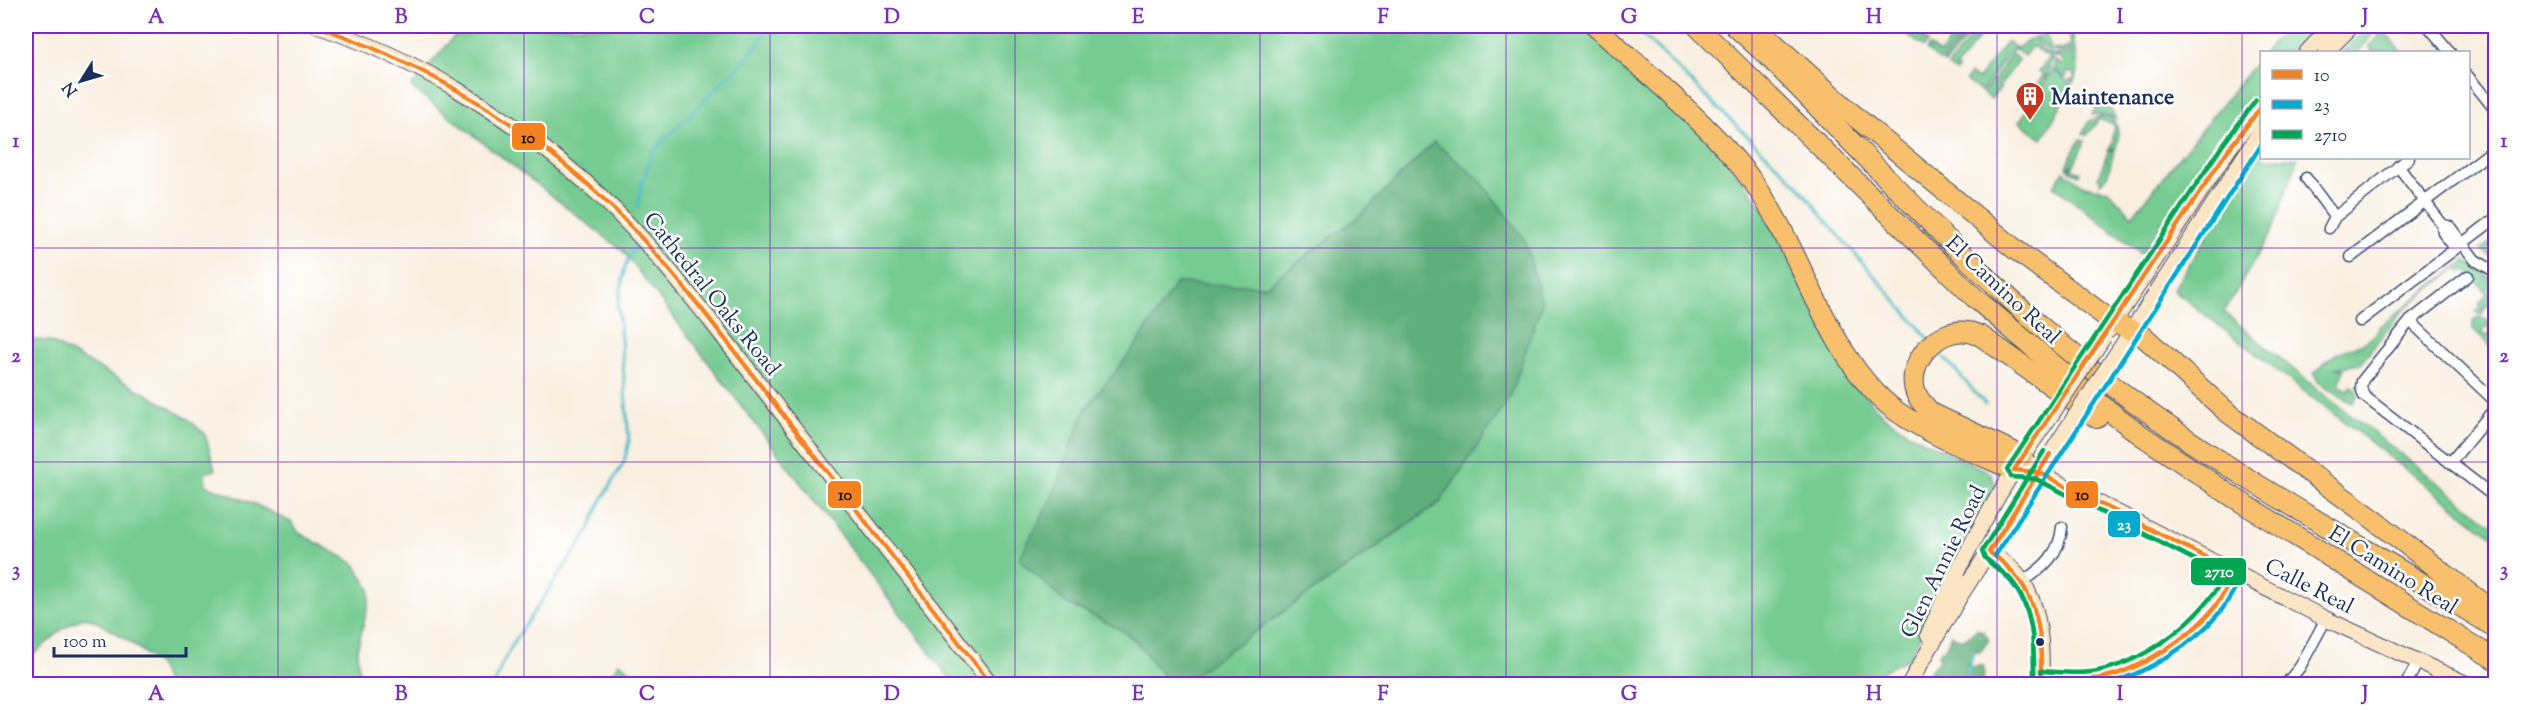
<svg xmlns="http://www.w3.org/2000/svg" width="2521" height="710" font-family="'Sorts Mill Goudy',serif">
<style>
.green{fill:#74cb91;stroke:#487d78;stroke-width:1.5}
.forest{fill:#5faf7b;stroke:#3d6f6c;stroke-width:1.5}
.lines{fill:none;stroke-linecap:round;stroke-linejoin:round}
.stream{stroke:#4dbbc3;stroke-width:3}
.street-casing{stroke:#3c4c72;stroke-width:13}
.secondary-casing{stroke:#3c4c72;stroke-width:17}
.highway-casing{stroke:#3c4c72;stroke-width:22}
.street{stroke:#fff;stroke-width:10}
.secondary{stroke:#fce5c4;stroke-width:15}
.highway{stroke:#f8bf6c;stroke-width:20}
.secondary-bridge-casing{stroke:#3c4c72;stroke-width:17;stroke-linecap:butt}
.secondary-bridge{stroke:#fce5c4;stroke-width:15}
.bus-1-casing{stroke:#fff;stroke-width:9}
.bus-2-casing{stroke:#fff;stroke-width:9}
.bus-3-casing{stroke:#fff;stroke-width:9}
.bus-1{stroke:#f58220;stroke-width:4.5}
.bus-2{stroke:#00a9ce;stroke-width:4.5}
.bus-3{stroke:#00a651;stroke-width:4.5}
.grid{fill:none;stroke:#7b2cbf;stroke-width:1.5;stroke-opacity:0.55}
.bus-dot{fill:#1b2f5e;stroke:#fff;stroke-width:2}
.labels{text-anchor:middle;stroke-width:5;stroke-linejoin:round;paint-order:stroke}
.poi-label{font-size:22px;font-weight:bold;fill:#1b2f5e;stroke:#fff;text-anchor:start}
.street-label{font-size:22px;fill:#1b2f5e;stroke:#fff}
.line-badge{stroke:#fff;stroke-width:2}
.badge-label{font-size:16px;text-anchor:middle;font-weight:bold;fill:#fff}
.pale-badge-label{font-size:16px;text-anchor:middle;font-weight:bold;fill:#111}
.neatline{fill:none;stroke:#7b2cbf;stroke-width:2}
.grid-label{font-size:20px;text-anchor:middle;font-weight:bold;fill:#7b2cbf}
</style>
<rect width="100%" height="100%" fill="#fff"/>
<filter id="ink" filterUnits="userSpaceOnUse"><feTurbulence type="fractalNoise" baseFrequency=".0167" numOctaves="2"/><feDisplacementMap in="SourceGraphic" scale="12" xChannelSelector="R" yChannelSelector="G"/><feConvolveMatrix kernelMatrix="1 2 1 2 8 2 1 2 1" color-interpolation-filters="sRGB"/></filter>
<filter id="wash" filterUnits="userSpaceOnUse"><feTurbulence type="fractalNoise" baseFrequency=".008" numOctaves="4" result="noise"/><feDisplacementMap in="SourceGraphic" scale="24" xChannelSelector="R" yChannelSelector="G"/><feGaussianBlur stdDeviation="1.35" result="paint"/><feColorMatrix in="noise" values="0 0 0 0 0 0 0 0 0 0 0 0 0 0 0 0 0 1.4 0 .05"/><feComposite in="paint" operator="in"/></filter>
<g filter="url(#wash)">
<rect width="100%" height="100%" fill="#f9efe1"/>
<path class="green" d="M 463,26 L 1586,26 L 1712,142 L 1762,206 L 1840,362 L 1859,389 L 1885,417 L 1914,436 L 1985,470 L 1991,474 L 1996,487 L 1909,658 L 1887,669 L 1867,684 L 1180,684 L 1441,502 L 1434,142 L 1361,215 L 1266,286 L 1176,284 L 1138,343 L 1020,559 L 1135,640 L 1170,684 L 954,684 L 623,251 L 411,87 Z
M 1895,26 L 1907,26 L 1928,42 L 1924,47 Z
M 1961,26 L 1969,26 L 1941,61 L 1926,50 L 1929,46 L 1940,54 Z
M 1972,26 L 1977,26 L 1945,64 L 1943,62 Z
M 1981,26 L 1988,26 L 1956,67 L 1958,69 L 1956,72 L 1948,66 Z
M 2293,26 L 2319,26 L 2295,52 L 2264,52 L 2277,38 Z
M 2369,26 L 2379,26 L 2358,52 L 2342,52 Z
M 2072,28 L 2075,51 C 2057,52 2045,55 2036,36 L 2046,34 L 2051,51 L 2058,49 L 2059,51 L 2071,46 L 2069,29 Z
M 2383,30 L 2403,52 L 2371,51 L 2370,46 Z
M 2034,37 L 2042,50 L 2053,55 L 2047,77 L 2039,71 L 2049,58 L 2032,46 L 2024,56 L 2015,49 Z
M 2007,41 L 2015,47 L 1998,67 L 1981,92 L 1966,80 L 1970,74 L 1978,79 Z
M 2076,53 L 2078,72 L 2073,83 L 2069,80 L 2075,78 L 2073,73 L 2067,72 L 2066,79 L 2054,67 L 2055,61 L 2062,65 L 2064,62 L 2060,56 L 2055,58 L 2055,55 Z
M 2012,54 L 2019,60 L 2001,84 L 1994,78 Z
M 2261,56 L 2261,91 L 2220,144 L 2186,196 L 2162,224 L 2143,255 L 2054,186 L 2064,171 L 2084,186 L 2108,190 L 2132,216 Z
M 2053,69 L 2072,86 L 2042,139 L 2019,121 L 2038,97 Z
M 2043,76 L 2046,78 L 2029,105 L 2024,100 Z
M 1992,80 L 2001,87 L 1991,99 L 1983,93 Z
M 2101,100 L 2111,110 L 2116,119 L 2105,115 L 2092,114 Z
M 2098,117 C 2120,115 2121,135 2115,150 L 2110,148 L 2114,139 L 2112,138 L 2114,125 L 2099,119 L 2087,135 L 2083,133 L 2089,121 Z
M 2080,139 L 2085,141 L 2072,169 L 2080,172 L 2079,175 L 2070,171 L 2067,167 L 2073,167 L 2067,164 Z
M 2109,149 L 2114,151 L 2107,177 L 2100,183 L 2101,179 L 2098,178 Z
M 2261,150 L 2262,158 L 2298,158 L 2273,229 L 2224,312 L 2322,393 L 2495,527 L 2495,538 L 2173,290 Z
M 2495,237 L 2495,260 L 2481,250 Z
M 2466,260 L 2484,274 L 2495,280 L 2495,298 L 2485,308 L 2481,315 L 2476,312 L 2482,308 L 2479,304 L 2487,294 L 2467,270 L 2461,272 L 2457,268 L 2404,309 L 2360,364 L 2335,368 L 2344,369 L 2339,386 L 2349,390 L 2350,386 L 2355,388 L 2358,396 L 2352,403 L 2318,382 L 2314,373 C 2322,367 2328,359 2336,354 C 2351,345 2373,345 2379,327 Z
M 2477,317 L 2486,319 L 2492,328 L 2484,328 L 2483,334 L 2487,335 L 2493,330 L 2495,351 L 2473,329 L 2473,322 Z
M 26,339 L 49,341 L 150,396 L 188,419 L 205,434 L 215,470 L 205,473 L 206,485 L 257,505 L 291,522 L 299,533 L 355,564 L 370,590 L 369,602 L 357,650 L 360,684 L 166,684 C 164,677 162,669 156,663 C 139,647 105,623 84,617 L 64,628 L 26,661 Z
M 620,662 L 646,684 L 583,684 L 610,675 Z"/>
<path class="forest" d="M 1434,142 L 1479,179 L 1525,240 L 1542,303 L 1510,397 L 1441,501 L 1180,684 L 1170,684 L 1135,640 L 1120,629 L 1066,603 L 1019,559 L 1050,501 L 1086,408 L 1138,343 L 1176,283 L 1266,286 L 1361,215 Z
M 1977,629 L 1984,632 L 1989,640 L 1980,652 L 1975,651 L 1968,665 L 1974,668 L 1980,665 L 1984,667 L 1983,684 L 1920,684 L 1939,660 L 1939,653 L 1947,645 L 1951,634 L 1959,639 L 1964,639 Z"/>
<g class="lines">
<path class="stream" d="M 1633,26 L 1798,185 L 1830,225 L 1929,339
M 638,208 L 641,185 L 653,151 L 751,54 L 770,26
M 1937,349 L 1985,404
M 495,684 L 502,664 L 515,640 L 588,532 L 601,501 L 624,462 L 629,441 L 618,304 L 625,267 L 636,242
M 1966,684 L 1973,651"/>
</g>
</g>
<g filter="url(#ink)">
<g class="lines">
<g class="street-casing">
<path id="street" d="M 2428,26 L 2450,52
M 2468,76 L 2496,111
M 2398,166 L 2442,224
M 2306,178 L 2335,217
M 2329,228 L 2335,217 L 2409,158
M 2455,248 L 2443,233 L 2442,224 L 2450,227 L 2475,260 L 2496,272
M 2351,257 L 2496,148
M 2468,276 L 2410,321 L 2362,381 L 2361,388 L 2364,396 L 2496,498
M 2360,321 L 2496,218
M 2410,321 L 2496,402
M 2450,463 L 2496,407
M 2023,581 C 2044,568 2060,553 2062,527
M 2129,668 L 2139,684
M 2041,678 C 2061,679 2082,681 2102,678 C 2132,672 2191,635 2211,611 C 2221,600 2228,585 2235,572
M 2286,684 L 2300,667 L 2326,619
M 2406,684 L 2418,662"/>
</g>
<g class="secondary-casing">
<path id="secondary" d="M 317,26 C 415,58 507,114 584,181 C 632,223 671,272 710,320 L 991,684
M 2307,52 L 2331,26
M 2326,52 L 2352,26
M 2108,331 L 2228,150 L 2262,105
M 2119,350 L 2262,129
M 2022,456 L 2038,472 L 2326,619 L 2467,684
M 1989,552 C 2040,579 2043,633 2041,684
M 1928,635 C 1961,559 2001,484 2050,417
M 1909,684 L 1959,598 L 2066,430"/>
</g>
<g class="highway-casing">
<path id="highway" d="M 1595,26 C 1647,74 1711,125 1753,182 C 1803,251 1828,361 1896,411 C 1932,436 1974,452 2014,470
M 1697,26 L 1975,298 L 2101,405 L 2141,435 L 2233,497 L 2496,660
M 1735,26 L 1768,56 C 1879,169 1987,289 2113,386 C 2233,478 2368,548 2496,628
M 1767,37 L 1858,119 L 2016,250 L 2113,322 L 2142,335 L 2227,412 L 2373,519 L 2496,613
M 2022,456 L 1931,413 C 1924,405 1915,397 1914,385 C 1910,358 1940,327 1968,332 C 1972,332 1977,335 1981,336 L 2097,418"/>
</g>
<use href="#street" class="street"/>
<use href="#secondary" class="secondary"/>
<use href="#highway" class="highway"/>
<g class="secondary-bridge-casing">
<path id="secondary-bridge" d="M 2050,417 L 2104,337
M 2066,430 L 2119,350"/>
</g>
<use href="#secondary-bridge" class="secondary-bridge"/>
<g class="bus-1-casing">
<path id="bus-1" d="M 317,26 C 429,66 533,128 617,212 C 680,276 733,350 788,421 C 856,509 923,596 991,684
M 1989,552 L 2050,454
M 1989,552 C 2039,585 2042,628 2041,684
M 2235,572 L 2038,472 L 2014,470 L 2228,150 L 2262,106
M 2041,678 C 2061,679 2082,682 2101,678 C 2138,671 2191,637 2214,608 C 2222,597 2229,584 2235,572"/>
</g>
<g class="bus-2-casing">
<path id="bus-2" d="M 2014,477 L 2036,479 L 2232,579
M 1995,556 L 2262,144
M 1985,558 C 2032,590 2035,631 2034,684
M 2107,684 C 2147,673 2193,645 2220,612 C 2229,601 2235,588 2242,576"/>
</g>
<g class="bus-3-casing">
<path id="bus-3" d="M 2041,671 C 2061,672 2083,675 2102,670 C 2150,659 2202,618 2225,575 L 2036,479 L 2011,477 L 2007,469 L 2222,146 L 2256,100
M 2034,684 C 2034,649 2035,608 2011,580 C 2004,571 1984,563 1982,551 L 2044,451"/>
</g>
<use href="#bus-1" class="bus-1"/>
<use href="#bus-2" class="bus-2"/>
<use href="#bus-3" class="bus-3"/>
</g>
</g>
<path class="grid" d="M 278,26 L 278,684M 524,26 L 524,684M 770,26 L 770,684M 1015,26 L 1015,684M 1260,26 L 1260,684M 1506,26 L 1506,684M 1752,26 L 1752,684M 1997,26 L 1997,684M 2242,26 L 2242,684M 26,248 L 2496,248M 26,462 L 2496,462"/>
<defs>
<g id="building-pin" transform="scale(1.5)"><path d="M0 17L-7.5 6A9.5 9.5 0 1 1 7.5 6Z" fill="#c8321e" stroke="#fff"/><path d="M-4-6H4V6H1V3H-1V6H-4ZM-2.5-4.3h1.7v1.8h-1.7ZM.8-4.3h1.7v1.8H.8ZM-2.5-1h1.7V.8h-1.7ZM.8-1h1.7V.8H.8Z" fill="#fff"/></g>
</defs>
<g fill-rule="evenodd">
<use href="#building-pin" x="2030" y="96"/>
</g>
<circle class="bus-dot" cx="2040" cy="642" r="5"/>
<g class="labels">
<g class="poi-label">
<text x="2051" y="104">Maintenance</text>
</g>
<g class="street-label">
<text transform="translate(2004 289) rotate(43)" y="8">El Camino Real</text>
<text transform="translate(713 293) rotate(51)" y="8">Cathedral Oaks Road</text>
<text transform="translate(1942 561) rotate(-64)" y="8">Glen Annie Road</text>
<text transform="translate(2394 569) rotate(32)" y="8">El Camino Real</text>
<text transform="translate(2310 585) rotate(27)" y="8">Calle Real</text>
</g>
</g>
<g class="line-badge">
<rect x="511" y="122" width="35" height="29" rx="6" fill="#f58220"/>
<rect x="827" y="480" width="35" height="29" rx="6" fill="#f58220"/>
<rect x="2065" y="480" width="34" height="29" rx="6" fill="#f58220"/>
<rect x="2107" y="510" width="34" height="28" rx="6" fill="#00a9ce"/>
<rect x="2190" y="557" width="57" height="29" rx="6" fill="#00a651"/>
</g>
<g class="badge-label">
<text x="2124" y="530">23</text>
<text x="2219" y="577">2710</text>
</g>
<g class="pale-badge-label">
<text x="528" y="143">10</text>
<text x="845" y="500">10</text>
<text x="2082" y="500">10</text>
</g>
<rect width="2521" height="710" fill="none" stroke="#fff" stroke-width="66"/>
<rect x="2260" y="51" width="210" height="108" fill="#ffffff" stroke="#a4acbf" stroke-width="1.5"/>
<rect x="2272" y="70" width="30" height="9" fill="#f58220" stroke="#a4acbf" stroke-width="1.5"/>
<text x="2314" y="81" font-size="18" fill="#1b2f5e">10</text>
<rect x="2272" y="100" width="30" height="9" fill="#00a9ce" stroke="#a4acbf" stroke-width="1.5"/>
<text x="2314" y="111" font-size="18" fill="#1b2f5e">23</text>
<rect x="2272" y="130" width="30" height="9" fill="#00a651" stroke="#a4acbf" stroke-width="1.5"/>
<text x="2314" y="141" font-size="18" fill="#1b2f5e">2710</text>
<g transform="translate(81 81) rotate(233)" stroke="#ffffff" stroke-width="4.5" paint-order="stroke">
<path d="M0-4.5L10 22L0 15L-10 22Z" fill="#1b2f5e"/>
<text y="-9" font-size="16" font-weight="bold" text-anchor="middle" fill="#1b2f5e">N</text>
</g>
<path d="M54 647v9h132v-9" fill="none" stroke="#1b2f5e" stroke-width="3"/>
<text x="63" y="647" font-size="18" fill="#1b2f5e" stroke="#ffffff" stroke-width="4.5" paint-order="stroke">100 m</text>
<rect x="33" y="33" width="2455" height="644" class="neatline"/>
<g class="grid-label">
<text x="156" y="23">A</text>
<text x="401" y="23">B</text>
<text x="647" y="23">C</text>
<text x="892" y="23">D</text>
<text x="1138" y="23">E</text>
<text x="1383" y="23">F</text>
<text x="1629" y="23">G</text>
<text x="1874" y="23">H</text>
<text x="2120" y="23">I</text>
<text x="2365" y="23">J</text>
<text x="16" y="147">1</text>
<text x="2504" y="147">1</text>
<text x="16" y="362">2</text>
<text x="2504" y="362">2</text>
<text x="16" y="576">3</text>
<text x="2504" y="576">3</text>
<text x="156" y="700">A</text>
<text x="401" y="700">B</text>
<text x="647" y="700">C</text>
<text x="892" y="700">D</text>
<text x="1138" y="700">E</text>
<text x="1383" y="700">F</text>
<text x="1629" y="700">G</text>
<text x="1874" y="700">H</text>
<text x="2120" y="700">I</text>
<text x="2365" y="700">J</text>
</g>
</svg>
